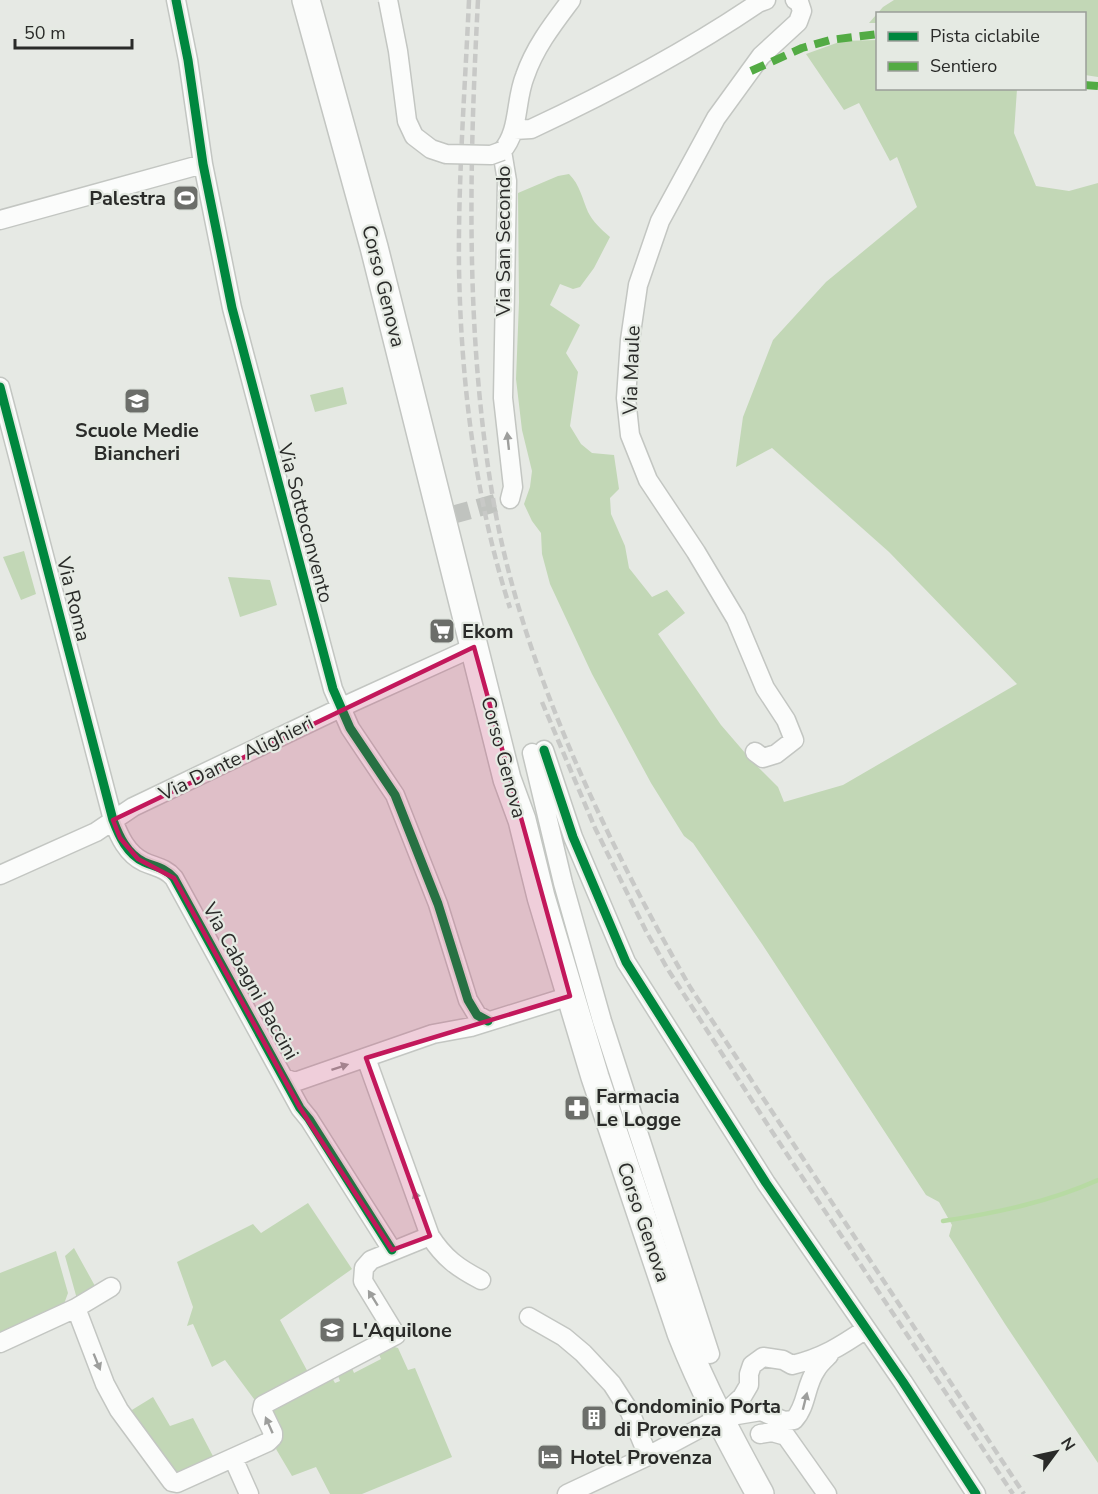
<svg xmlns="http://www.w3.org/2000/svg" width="1098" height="1494" font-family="'Nunito Sans',sans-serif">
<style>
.green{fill:#c2d7b6}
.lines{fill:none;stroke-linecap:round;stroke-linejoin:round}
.stream{stroke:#b7daa3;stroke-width:4.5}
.minor-tunnel{stroke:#c0c3bf;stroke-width:18;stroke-dasharray:18 9;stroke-linecap:butt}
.minor-casing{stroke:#c3c6c2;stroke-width:21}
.primary-casing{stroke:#c3c6c2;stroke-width:30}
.minor{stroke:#fbfcfb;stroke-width:18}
.primary{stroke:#fbfcfb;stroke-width:27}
.rail{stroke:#c8c9c7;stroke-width:4.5;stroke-dasharray:9 4.5;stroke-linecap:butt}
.minor-bridge-casing{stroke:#c3c6c2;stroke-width:21;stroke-linecap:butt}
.minor-bridge{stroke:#fbfcfb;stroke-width:18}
.quiet{stroke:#53ab44;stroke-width:8;stroke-dasharray:15 8;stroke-linecap:butt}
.cycleway-casing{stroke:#e5eae3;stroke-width:13}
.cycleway{stroke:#00873e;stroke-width:9}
.oneway{fill:#9d9e9c}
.marked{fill:#c2185b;fill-opacity:0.2;stroke:#c2185b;stroke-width:4.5;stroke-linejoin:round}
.labels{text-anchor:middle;stroke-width:4.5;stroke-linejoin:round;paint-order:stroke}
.poi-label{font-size:20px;font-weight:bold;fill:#2a2b29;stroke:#e5eae3;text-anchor:start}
.street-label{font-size:20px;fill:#2a2b29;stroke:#e5eae3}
</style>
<rect width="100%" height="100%" fill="#e6e9e4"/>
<path class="green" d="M 894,0 L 1098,0 L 1098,77 L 1085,75 L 1084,14 L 878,14 L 877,23 L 869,23 L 883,7 Z
M 877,40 L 878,88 L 1017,89 L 1014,133 L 1036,186 L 1069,191 L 1098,183 L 1098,1463 L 1005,1324 L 949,1236 L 952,1225 L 939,1202 L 926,1195 L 762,944 L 693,843 L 684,836 L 651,783 L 592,674 L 550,584 L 542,554 L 541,533 L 532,521 L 524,504 L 530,487 L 532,471 L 522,430 L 516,379 L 519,302 L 518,193 L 558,176 L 569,174 C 580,185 582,198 588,212 C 593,222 601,229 610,237 L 594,268 L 580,287 L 573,289 L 560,284 L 550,305 L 580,325 L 566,353 L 578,372 L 570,426 L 581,444 L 592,453 L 614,455 L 619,489 L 610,498 L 611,514 L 625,546 L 629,568 L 652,597 L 667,590 L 685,613 L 658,634 L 721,725 L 752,761 L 778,787 L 784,802 L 843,785 L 1017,684 L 889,552 L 772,448 L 736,467 L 743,417 L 773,340 L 826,282 L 917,207 L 897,157 L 890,161 L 859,103 L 844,110 L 806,54 L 842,41 Z
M 343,387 L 347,404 L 315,412 L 310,395 Z
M 24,551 L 36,594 L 21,600 L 3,557 Z
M 228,577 L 270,580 L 277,605 L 240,617 Z
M 308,1203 L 352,1269 L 280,1320 L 310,1376 L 257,1403 L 225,1360 L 212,1367 L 193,1324 L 187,1326 L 193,1307 L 177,1262 L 253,1224 L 261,1233 Z
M 74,1248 L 95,1286 L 77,1299 L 65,1256 Z
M 56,1251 L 68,1293 L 64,1304 L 0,1332 L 0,1273 Z
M 391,1346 L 398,1348 L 408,1370 L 415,1368 L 452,1457 L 362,1494 L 330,1494 L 316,1467 L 292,1476 L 276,1449 L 281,1438 L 267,1409 L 331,1376 L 335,1383 L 340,1381 L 337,1373 L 351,1366 L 354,1373 L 381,1359 L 378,1352 Z
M 153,1397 L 170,1426 L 193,1418 L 215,1460 L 179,1477 L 127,1413 Z"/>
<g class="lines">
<path class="stream" d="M 943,1221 C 996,1213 1049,1202 1098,1180"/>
<path class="minor-tunnel" d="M 452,515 L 510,499"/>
<g class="minor-casing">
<path id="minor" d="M 176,0 L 188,60 L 203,164 L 232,308 L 333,689 L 350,728 L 395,795 L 438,904 L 468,1000 L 477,1015 L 488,1021
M 514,130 L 531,129 C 610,92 686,52 758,3 L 766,0
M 0,220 L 203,164
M 0,387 L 113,820 C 119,836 127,854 144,862 C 155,867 166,868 174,878 L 300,1108 L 309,1119 L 392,1250
M 510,499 L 513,487 L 503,398 L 507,181 L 502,151 C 520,131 515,100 525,76 C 535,47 553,24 571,0
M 544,750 L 573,837 L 626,962 L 766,1183 L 903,1382 L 976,1494
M 755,752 L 763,758 L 776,754 L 794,740 L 786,720 L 765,688 L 736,619 L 696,552 L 648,480 L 630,435 L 626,398 L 630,340 L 638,285 L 660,221 L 716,118 L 761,56 L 798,22 L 802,11 L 799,2 L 795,0
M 532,753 L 563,883 L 602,1021 L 710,1354
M 0,875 L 96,832 L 133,807 L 353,702 L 474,647
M 284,1078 L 295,1082 L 433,1034 L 471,1027 L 570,996
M 430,1236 C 444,1258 458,1268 481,1280
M 76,1308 L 105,1384 L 119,1410 L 172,1482 L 177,1483 L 268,1442 L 273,1437 L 273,1433 L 262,1410 L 263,1405 L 396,1335 L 363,1281 L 364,1268 L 371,1260 L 430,1236 L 366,1058
M 529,1317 L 564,1337 L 583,1353 L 612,1384 L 630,1412 L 648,1456
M 0,1343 L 76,1308 L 111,1287
M 719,1418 L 761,1411 L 784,1421 L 794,1420 C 807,1406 805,1386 816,1370 C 819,1364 825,1359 829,1355
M 760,1434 L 772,1432 L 786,1436 L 827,1494
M 233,1458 L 249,1494
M 567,1494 L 648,1456 L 719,1418 L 742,1397 L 749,1385 L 749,1374 L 752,1365 L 763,1357 L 783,1360 L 792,1365 C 822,1358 841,1346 866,1329"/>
</g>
<g class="primary-casing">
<path id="primary" d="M 306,0 L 374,247 L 507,779 L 522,820 L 541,897 L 595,1077 L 681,1333 C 703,1389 731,1441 760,1494"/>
</g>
<use href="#minor" class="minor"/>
<use href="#primary" class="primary"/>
<path class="rail" d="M 469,0 C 465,89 458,179 459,268 C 461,382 475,499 510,608
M 478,0 C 469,170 465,342 495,510 C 525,673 608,844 690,987 L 1024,1494
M 542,702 L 595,828 L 646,931 L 667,968 L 771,1130 L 1013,1494"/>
<g class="minor-bridge-casing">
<path id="minor-bridge" d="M 388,0 L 398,51 L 407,121 L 414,136 L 431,149 L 446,154 L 491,155 L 502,151"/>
</g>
<use href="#minor-bridge" class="minor-bridge"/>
<path class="quiet" d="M 751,71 L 802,48 L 830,40 L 878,34
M 1084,85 L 1098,86"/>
<g class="cycleway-casing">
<path id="cycleway" d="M 176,0 L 188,60 L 203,164 L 232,308 L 333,689 L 350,728 L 395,795 L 438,904 L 468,1000 L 477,1015 L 488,1021
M 0,387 L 113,820 C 119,836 127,854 144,862 C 155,867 166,868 174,878 L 300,1108 L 309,1119 L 392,1250
M 544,750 L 573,837 L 626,962 L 766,1183 L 903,1382 L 976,1494"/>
</g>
<use href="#cycleway" class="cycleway"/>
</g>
<defs><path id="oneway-solid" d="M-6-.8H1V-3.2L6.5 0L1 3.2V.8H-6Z" transform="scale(1.5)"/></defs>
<g class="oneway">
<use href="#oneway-solid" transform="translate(508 441) rotate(-96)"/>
<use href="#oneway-solid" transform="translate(340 1067) rotate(-18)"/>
<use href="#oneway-solid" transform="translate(417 1199) rotate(-110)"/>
<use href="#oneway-solid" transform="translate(373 1298) rotate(-122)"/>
<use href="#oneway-solid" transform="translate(97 1362) rotate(68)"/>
<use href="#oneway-solid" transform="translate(805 1401) rotate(-76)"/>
<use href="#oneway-solid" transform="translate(269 1425) rotate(-114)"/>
</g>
<path class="marked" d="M 474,647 L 570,996 L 366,1058 L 430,1236 L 392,1250 L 300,1108 L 174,878 L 138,859 L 120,838 L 113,820 Z"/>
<defs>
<g id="stadium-square" transform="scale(1.35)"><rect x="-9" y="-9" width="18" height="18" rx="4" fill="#6c6e6a" stroke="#e5eae3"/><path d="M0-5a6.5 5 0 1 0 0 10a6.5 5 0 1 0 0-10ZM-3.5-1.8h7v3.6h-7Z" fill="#fff"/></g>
<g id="school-square" transform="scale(1.35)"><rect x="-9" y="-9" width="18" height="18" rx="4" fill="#6c6e6a" stroke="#e5eae3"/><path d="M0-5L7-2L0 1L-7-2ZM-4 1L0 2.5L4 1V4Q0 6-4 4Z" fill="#fff"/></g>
<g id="supermarket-square" transform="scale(1.35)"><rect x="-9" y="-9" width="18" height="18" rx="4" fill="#6c6e6a" stroke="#e5eae3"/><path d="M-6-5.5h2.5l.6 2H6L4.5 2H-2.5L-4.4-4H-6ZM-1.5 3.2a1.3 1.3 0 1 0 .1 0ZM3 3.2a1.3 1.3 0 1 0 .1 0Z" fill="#fff"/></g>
<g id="pharmacy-square" transform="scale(1.35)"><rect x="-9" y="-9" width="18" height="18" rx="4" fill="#6c6e6a" stroke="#e5eae3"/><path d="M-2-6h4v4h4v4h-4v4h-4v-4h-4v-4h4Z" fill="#fff"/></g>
<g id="building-square" transform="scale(1.35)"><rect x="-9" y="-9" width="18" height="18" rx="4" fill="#6c6e6a" stroke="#e5eae3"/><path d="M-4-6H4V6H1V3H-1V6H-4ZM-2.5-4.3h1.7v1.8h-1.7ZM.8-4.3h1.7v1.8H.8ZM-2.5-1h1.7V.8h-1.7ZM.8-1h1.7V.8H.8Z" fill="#fff"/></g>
<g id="hotel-square" transform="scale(1.35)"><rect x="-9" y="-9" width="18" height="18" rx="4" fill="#6c6e6a" stroke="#e5eae3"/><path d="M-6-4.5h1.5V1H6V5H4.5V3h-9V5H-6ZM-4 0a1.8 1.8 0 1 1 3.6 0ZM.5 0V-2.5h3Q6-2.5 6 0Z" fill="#fff"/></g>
</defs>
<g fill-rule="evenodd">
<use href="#stadium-square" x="186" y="198"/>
<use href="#school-square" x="137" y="401"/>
<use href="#supermarket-square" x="442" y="631"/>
<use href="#pharmacy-square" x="577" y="1108"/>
<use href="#school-square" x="332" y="1330"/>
<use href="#building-square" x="594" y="1418"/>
<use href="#hotel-square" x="550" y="1457"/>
</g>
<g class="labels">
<g class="poi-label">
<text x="166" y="205" text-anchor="end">Palestra</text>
<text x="137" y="437" text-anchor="middle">Scuole Medie<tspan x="137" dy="23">Biancheri</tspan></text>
<text x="462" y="638">Ekom</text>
<text x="596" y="1103">Farmacia<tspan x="596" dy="23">Le Logge</tspan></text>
<text x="352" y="1337">L'Aquilone</text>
<text x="614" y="1413">Condominio Porta<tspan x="614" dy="23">di Provenza</tspan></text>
<text x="570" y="1464">Hotel Provenza</text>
</g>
<g class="street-label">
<text transform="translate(503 241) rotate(-90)" y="7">Via San Secondo</text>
<text transform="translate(384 286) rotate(76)" y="7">Corso Genova</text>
<text transform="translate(631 370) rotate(-88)" y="7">Via Maule</text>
<text transform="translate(306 523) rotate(75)" y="7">Via Sottoconvento</text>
<text transform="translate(74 599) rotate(76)" y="7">Via Roma</text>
<text transform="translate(504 757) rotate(75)" y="7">Corso Genova</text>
<text transform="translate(236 758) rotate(-26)" y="7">Via Dante Alighieri</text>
<text transform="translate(251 981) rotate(61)" y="7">Via Cabagni Baccini</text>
<text transform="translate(644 1222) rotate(71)" y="7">Corso Genova</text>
</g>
</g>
<rect x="876" y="12" width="210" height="78" fill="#e5eae3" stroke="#9a9e99" stroke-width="1.5"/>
<rect x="888" y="32" width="30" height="9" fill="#00873e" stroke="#9a9e99" stroke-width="1.5"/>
<text x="930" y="42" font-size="18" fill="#2a2b29">Pista ciclabile</text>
<rect x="888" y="62" width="30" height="9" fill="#53ab44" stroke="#9a9e99" stroke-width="1.5"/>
<text x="930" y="72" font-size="18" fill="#2a2b29">Sentiero</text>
<g transform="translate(1056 1452) rotate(57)" stroke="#e5eae3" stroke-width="4.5" paint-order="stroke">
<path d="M0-4.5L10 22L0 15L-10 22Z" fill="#2a2b29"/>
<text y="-9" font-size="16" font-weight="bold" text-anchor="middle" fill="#2a2b29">N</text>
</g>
<path d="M15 39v9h117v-9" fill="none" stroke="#2a2b29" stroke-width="3"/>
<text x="24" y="39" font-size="18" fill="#2a2b29" stroke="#e5eae3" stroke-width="4.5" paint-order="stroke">50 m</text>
</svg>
